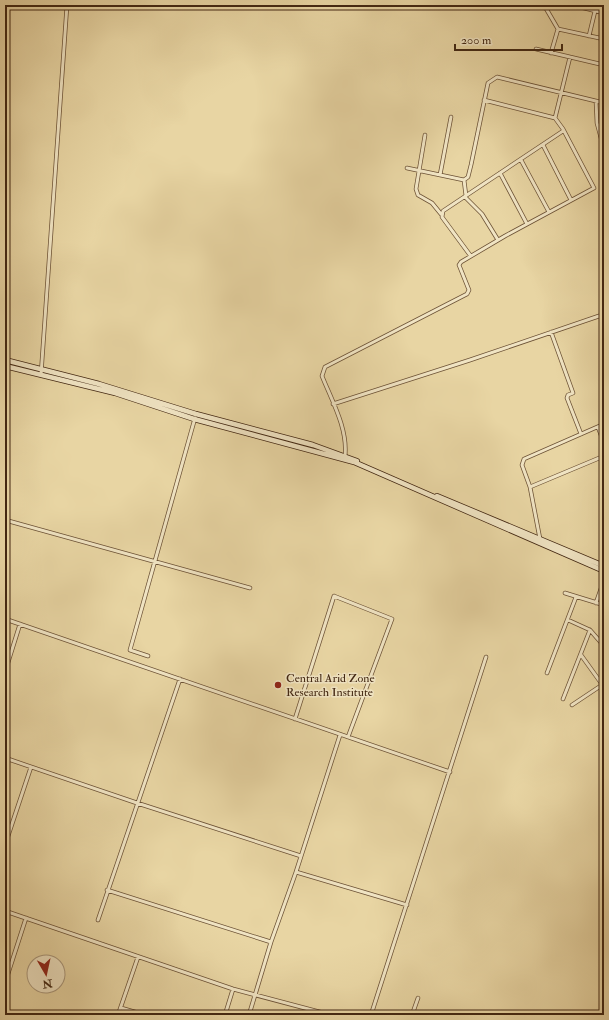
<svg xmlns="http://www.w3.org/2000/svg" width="609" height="1020" font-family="'IM FELL Double Pica',serif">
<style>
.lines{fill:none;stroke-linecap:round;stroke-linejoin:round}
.street-casing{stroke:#6c5236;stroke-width:4.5}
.secondary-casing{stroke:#422712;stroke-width:6}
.street{stroke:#f0e4c3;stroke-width:3}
.secondary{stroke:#f0e4c3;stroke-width:4.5}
.poi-dot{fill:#8f2418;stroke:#f0e4c3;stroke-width:1.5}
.labels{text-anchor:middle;stroke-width:3;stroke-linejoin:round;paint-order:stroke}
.poi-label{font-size:12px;fill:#422712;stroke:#f0e4c3;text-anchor:start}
</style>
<rect width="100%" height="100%" fill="#e8d5a3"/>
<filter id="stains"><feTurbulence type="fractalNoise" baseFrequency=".005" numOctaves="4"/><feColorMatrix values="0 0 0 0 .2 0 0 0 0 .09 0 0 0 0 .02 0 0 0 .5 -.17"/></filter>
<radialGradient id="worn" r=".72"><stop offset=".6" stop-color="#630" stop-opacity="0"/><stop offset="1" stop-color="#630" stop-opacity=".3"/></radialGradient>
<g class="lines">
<g class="street-casing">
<path id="street" d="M 544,5 L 558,29 L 604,39
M 572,5 L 604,13
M 589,36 L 595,11
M 536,49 L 604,65
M 551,53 L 558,29
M 596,101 L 597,123 L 604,149
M 555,118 L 570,57
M 425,135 L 416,189 L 418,195 L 432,203 L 441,214
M 543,145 L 571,200
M 521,160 L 549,212
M 407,168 L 464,180
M 500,173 L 527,224
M 440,175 L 451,117
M 466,196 L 464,180 L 468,177 L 471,165 L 488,83 L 497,77 L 604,103
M 465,197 L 482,214 L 498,240
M 470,255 L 442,217 L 443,211 L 563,131
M 551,332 L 573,393 L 568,395 L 567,398 L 581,434
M 41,375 L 67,5
M 333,404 L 470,360 L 599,316 L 604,317
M 598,427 L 604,443
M 345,456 C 348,429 332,401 322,376 L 325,367 L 467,294 L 469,290 L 459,265 L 461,262 L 505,236 L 594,188 L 563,129 L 555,118 L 484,100
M 530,487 L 522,465 L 524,459 L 604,424
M 5,520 L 250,588
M 540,539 L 530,487 L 604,456
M 565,593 L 604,605
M 596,603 L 604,580
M 5,619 L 450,772
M 590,630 L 604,646
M 581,655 L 604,687
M 148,656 L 130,650 L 195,418
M 5,672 L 20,624
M 547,673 L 576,597
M 563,699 L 590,630 L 568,620
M 572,705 L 602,685
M 295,719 L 334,596 L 392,619 L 348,737
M 5,758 L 137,803 L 301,856
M 5,845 L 31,767
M 296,872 L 407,905
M 107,890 L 271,942
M 5,911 L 233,989 L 331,1015
M 98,920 L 180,679
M 5,983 L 26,918
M 121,1008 L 145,1015
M 118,1015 L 138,957
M 225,1015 L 233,989
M 249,1015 L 271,942 L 296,872 L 340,735
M 371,1015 L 486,657
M 412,1015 L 418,998"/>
</g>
<g class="secondary-casing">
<path id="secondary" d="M 5,360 L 99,384 L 196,414 L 313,445 L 357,461
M 5,366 L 115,393 L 194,419 L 354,462 L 604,571
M 437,496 L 604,566"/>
</g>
<use href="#street" class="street"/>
<use href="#secondary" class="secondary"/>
</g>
<circle class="poi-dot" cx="278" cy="685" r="4"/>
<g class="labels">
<g class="poi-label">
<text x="286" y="682">Central Arid Zone<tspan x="286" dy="14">Research Institute</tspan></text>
</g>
</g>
<rect width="609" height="1020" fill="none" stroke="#e8d5a3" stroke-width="20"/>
<rect x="6" y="6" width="597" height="1008" fill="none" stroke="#422712" stroke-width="2"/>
<rect x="10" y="10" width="589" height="1000" fill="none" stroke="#422712"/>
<g transform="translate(46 974) rotate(171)"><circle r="19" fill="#f0e4c3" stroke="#aa987c"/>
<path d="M0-3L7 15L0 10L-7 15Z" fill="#8f2418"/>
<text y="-6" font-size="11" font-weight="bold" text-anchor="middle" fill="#422712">N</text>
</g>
<path d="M455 44v6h107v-6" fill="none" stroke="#422712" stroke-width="2"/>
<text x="461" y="44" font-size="12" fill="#422712" stroke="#f0e4c3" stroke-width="3" paint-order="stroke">200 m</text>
<rect width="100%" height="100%" filter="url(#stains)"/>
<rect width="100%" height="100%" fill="url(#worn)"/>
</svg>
